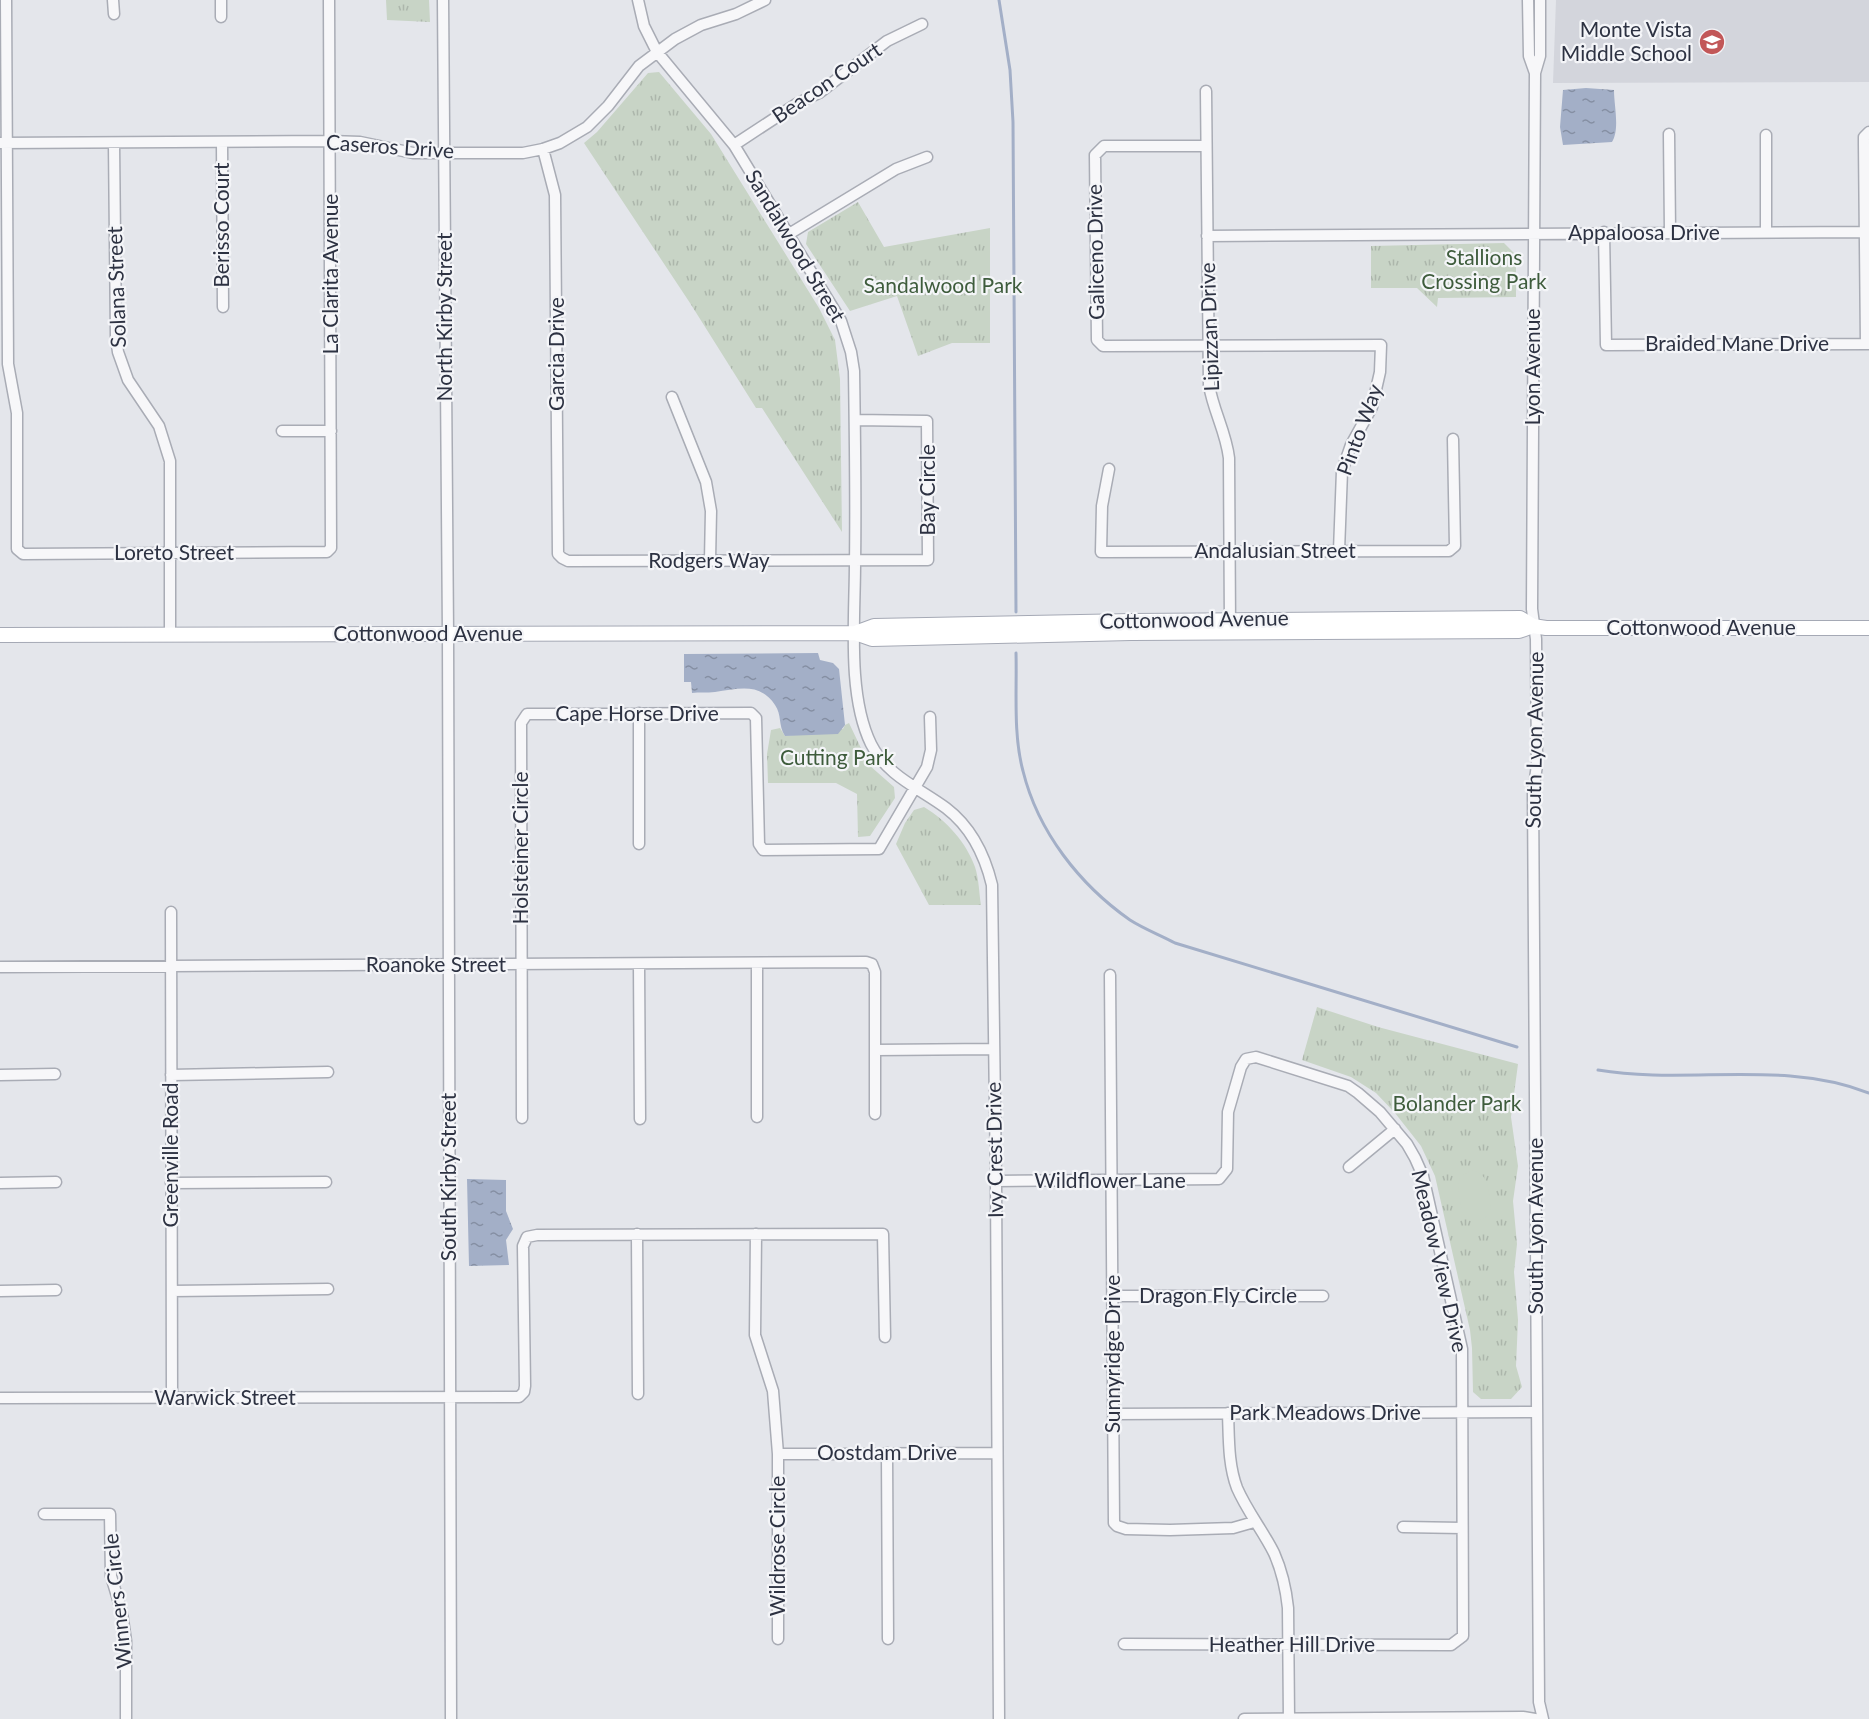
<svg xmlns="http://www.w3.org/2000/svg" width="1869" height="1719" font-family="Lato,sans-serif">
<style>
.built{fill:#d3d5dc}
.park{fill:url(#park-tufts)}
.pitch{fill:#c8d4c6}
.water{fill:url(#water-ripples)}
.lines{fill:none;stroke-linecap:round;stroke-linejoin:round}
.stream{stroke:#a3afc7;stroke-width:3}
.minor-casing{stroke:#a9acb5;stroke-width:13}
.major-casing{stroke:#a5a9b5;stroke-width:16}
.minor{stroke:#f7f7f9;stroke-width:10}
.major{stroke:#fff;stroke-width:14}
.labels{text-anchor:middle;stroke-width:4.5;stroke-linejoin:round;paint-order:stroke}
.poi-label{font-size:21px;fill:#2d3242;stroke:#f4f5f8;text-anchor:end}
.street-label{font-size:21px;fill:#2d3242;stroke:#f4f5f8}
.park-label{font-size:21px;fill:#3e5c3c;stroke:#f4f5f8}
</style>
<defs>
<pattern id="park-tufts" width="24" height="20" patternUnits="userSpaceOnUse" patternTransform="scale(1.5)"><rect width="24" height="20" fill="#c8d4c6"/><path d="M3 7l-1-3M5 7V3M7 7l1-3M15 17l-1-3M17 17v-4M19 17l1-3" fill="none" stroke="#acb6ab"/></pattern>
<pattern id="water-ripples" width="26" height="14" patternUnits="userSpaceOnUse" patternTransform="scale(1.5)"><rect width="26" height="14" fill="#a3afc7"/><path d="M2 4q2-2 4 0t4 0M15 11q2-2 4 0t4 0" fill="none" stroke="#858fa3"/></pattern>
</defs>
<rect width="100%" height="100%" fill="#e4e6eb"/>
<path class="built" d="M 1556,0 L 1869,0 L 1869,82 L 1553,83 Z"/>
<path class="park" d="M 386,0 L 429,0 L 430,22 L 387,20 Z
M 659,72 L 711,134 L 819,308 L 835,340 L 840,379 L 842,532 L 762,408 L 756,408 L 690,303 L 584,143 L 597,132 L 648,73 Z
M 858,202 L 884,247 L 990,228 L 990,343 L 952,343 L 918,356 L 897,296 L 850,311 L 806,244 L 808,232 Z
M 1504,243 L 1516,255 L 1516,297 L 1438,298 L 1437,307 L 1417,288 L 1371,288 L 1371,246 Z
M 849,723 L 869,765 L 894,787 L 895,798 L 870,836 L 858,837 L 857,794 L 836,783 L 768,783 L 767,754 L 771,730 L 780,728 L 785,736 L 843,729 L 845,725 Z
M 924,807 C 947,821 966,842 975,867 C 979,879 979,893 981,905 L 929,905 L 896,844 L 905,823 L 914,810 Z
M 1317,1007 L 1378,1027 L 1518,1064 L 1511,1117 L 1518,1166 L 1513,1201 L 1517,1244 L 1514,1272 L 1518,1320 L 1516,1366 L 1522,1387 L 1511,1399 L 1481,1399 L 1473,1392 L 1472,1348 L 1470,1330 L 1435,1176 L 1421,1146 L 1395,1113 L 1376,1093 L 1351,1077 L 1302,1060 Z"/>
<path class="pitch" d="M 1472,1170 C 1490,1174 1489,1193 1491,1209 C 1487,1220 1472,1227 1464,1215 C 1460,1209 1457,1184 1460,1177 Z"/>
<path class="water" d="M 1586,88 L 1614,90 C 1614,106 1620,129 1612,142 L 1563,145 L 1560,127 L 1563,90 Z
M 818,653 L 820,660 L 833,663 L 839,669 L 845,725 L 838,734 L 785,736 C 778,725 782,715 775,705 C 760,682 738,689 715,692 C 707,693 699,692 692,693 L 691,682 L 684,682 L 684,654 Z
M 467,1179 L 506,1180 L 506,1211 L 513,1229 L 506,1240 L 509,1265 L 469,1266 Z"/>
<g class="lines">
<path class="stream" d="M 999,0 L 1010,70 L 1013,122 L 1016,612
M 1016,653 C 1017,691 1013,734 1023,771 C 1038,832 1080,885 1130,920 C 1144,929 1160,935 1175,943 L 1517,1047
M 1598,1070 C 1687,1085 1783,1059 1869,1093"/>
<g class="minor-casing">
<path id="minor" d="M 6,0 L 8,364 L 17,413 L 17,549 L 23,554 L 327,552 L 331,548 L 329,0
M 113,0 L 114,14
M 221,0 L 221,17
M 443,0 L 448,634 L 451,1719
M 638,0 L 644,26 L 657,52 L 734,145 L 841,321 L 851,352 L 854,371 C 855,435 856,499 855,563 C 855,618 847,695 871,744 C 887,776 919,788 946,808 C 971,827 985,856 992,885 L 996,1181 L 999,1719
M 1528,0 L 1529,56 L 1535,73
M 1540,0 L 1540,56 L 1535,73 L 1532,609 L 1536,639 L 1537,765 L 1533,793 L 1539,1702 L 1543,1719
M 1206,91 L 1209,385 C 1213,410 1226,432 1229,458 L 1230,627
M 1669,134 L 1670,232
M 1766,135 L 1766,232
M 222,142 L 223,307
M 0,143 L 330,141 L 360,142 L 413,153 L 523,153 L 543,149 L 560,143 L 587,127 L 608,106 L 639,66 L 675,39 L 701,25 L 736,14 L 765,0
M 114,143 L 116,337 L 118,352 L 128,380 L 159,426 L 170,461 L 170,634
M 734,145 L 798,103 L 819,93 L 887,41 L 922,24
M 1206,146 L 1104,146 L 1095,155 L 1097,340 L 1103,346 L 1381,345 L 1380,372 L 1372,407 L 1351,445 L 1342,471 L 1339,551
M 543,149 L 555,195 L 558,554 L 562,558 L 568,561 L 928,560 L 927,421 L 855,420
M 1604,232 L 1606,345 L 1869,344
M 789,234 L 896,169 L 927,157
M 1207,236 L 1864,232
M 1866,344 L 1864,144 L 1864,137 L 1869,132
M 672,397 L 706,482 L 711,511 L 710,560
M 282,431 L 331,431
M 1109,469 L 1102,506 L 1101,552 L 1449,551 L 1455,546 L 1453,439
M 639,713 L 639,844
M 171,912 L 172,1398
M 639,964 L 640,1119
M 0,967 L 866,962 L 872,964 L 875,972 L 875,1114
M 1110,975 L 1114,1523 L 1117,1526 L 1126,1529 L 1170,1530 L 1233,1528 L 1254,1522
M 875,1050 L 994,1049
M 0,1075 L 55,1074
M 171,1075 L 328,1072
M 757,1117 L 757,964
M 522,1118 L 521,723 L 527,714 L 751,713 L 756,718 L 759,844 L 763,850 L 879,849 L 927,767 L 931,750 L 930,717
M 1349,1167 L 1395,1129
M 996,1181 L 1219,1179 L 1227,1169 L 1228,1112 L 1241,1067 L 1246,1059 L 1256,1057 L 1348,1086 L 1358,1093 L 1380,1112 L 1407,1144 L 1415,1158 L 1423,1176 L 1462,1349 L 1463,1636 L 1451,1645 L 1124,1644
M 0,1183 L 56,1182
M 171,1183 L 326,1182
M 637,1234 L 638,1394
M 756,1234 L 755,1335 L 773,1391 L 778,1454 L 778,1639
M 0,1291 L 56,1290
M 172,1291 L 328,1289
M 1113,1296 L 1323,1296
M 0,1398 L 519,1397 L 524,1392 L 525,1386 L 523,1246 L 527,1237 L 537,1235 L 883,1234 L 885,1337
M 1228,1413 C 1229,1438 1228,1464 1237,1488 C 1247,1511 1263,1531 1274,1553 C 1282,1571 1286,1589 1288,1608 L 1289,1719
M 1113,1414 L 1537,1412
M 887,1453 L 888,1639
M 778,1454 L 996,1453
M 44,1514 L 110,1514 L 111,1576 L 122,1613 L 126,1641 L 126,1719
M 1403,1527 L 1462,1528
M 1244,1719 L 1523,1717 L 1535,1719"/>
</g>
<g class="major-casing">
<path id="major" d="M 855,633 L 874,626 L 1132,621 L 1520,618 L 1533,626 L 1546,628 L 1869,628
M 0,635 L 855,633 L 872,639 L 1131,633 L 1519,631 L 1533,626"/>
</g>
<use href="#minor" class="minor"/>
<use href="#major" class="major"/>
</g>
<defs>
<g id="school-disc" transform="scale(1.35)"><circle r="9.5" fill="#c25758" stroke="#f4f5f8"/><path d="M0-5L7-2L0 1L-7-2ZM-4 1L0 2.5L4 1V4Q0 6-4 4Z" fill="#fff"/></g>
</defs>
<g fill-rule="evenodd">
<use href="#school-disc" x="1712" y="42"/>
</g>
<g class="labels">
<g class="poi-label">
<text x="1692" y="37">Monte Vista<tspan x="1692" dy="24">Middle School</tspan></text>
</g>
<g class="street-label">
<text transform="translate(827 83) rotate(-34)" y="7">Beacon Court</text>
<text transform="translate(390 147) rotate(4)" y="7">Caseros Drive</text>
<text transform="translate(222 225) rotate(-90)" y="7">Berisso Court</text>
<text x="1644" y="240">Appaloosa Drive</text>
<text transform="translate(795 246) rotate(59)" y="7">Sandalwood Street</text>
<text transform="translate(1096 252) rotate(-91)" y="7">Galiceno Drive</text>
<text transform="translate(331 274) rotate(-90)" y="7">La Clarita Avenue</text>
<text transform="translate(117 287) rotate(-92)" y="7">Solana Street</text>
<text transform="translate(445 317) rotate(-90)" y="7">North Kirby Street</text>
<text transform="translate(1210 327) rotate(-92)" y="7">Lipizzan Drive</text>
<text x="1737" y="351">Braided Mane Drive</text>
<text transform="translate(557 354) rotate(-90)" y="7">Garcia Drive</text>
<text transform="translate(1533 367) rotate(-90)" y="7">Lyon Avenue</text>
<text transform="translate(1360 430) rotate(-70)" y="7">Pinto Way</text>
<text transform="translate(928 490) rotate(-90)" y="7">Bay Circle</text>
<text x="1275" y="558">Andalusian Street</text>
<text x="174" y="560">Loreto Street</text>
<text x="709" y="568">Rodgers Way</text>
<text transform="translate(1194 620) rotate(-1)" y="7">Cottonwood Avenue</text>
<text x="1701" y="635">Cottonwood Avenue</text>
<text x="428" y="641">Cottonwood Avenue</text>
<text x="637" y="721">Cape Horse Drive</text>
<text transform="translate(1535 740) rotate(-89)" y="7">South Lyon Avenue</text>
<text transform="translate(521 848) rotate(-90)" y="7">Holsteiner Circle</text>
<text x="436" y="972">Roanoke Street</text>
<text transform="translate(995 1150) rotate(-91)" y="7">Ivy Crest Drive</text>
<text transform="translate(171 1155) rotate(-90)" y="7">Greenville Road</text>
<text transform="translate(449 1177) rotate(-90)" y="7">South Kirby Street</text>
<text x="1110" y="1188">Wildflower Lane</text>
<text transform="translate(1536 1226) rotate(-90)" y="7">South Lyon Avenue</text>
<text transform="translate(1439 1261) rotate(77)" y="7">Meadow View Drive</text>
<text x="1218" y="1303">Dragon Fly Circle</text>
<text transform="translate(1113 1354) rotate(-90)" y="7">Sunnyridge Drive</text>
<text x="225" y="1405">Warwick Street</text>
<text x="1325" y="1420">Park Meadows Drive</text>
<text x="887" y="1460">Oostdam Drive</text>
<text transform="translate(778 1546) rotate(-90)" y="7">Wildrose Circle</text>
<text transform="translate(118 1601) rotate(-96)" y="7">Winners Circle</text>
<text x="1292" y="1652">Heather Hill Drive</text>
</g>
<g class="park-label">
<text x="1484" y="265">Stallions<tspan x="1484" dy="24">Crossing Park</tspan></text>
<text x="943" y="293">Sandalwood Park</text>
<text x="837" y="765">Cutting Park</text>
<text x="1457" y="1111">Bolander Park</text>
</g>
</g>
</svg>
